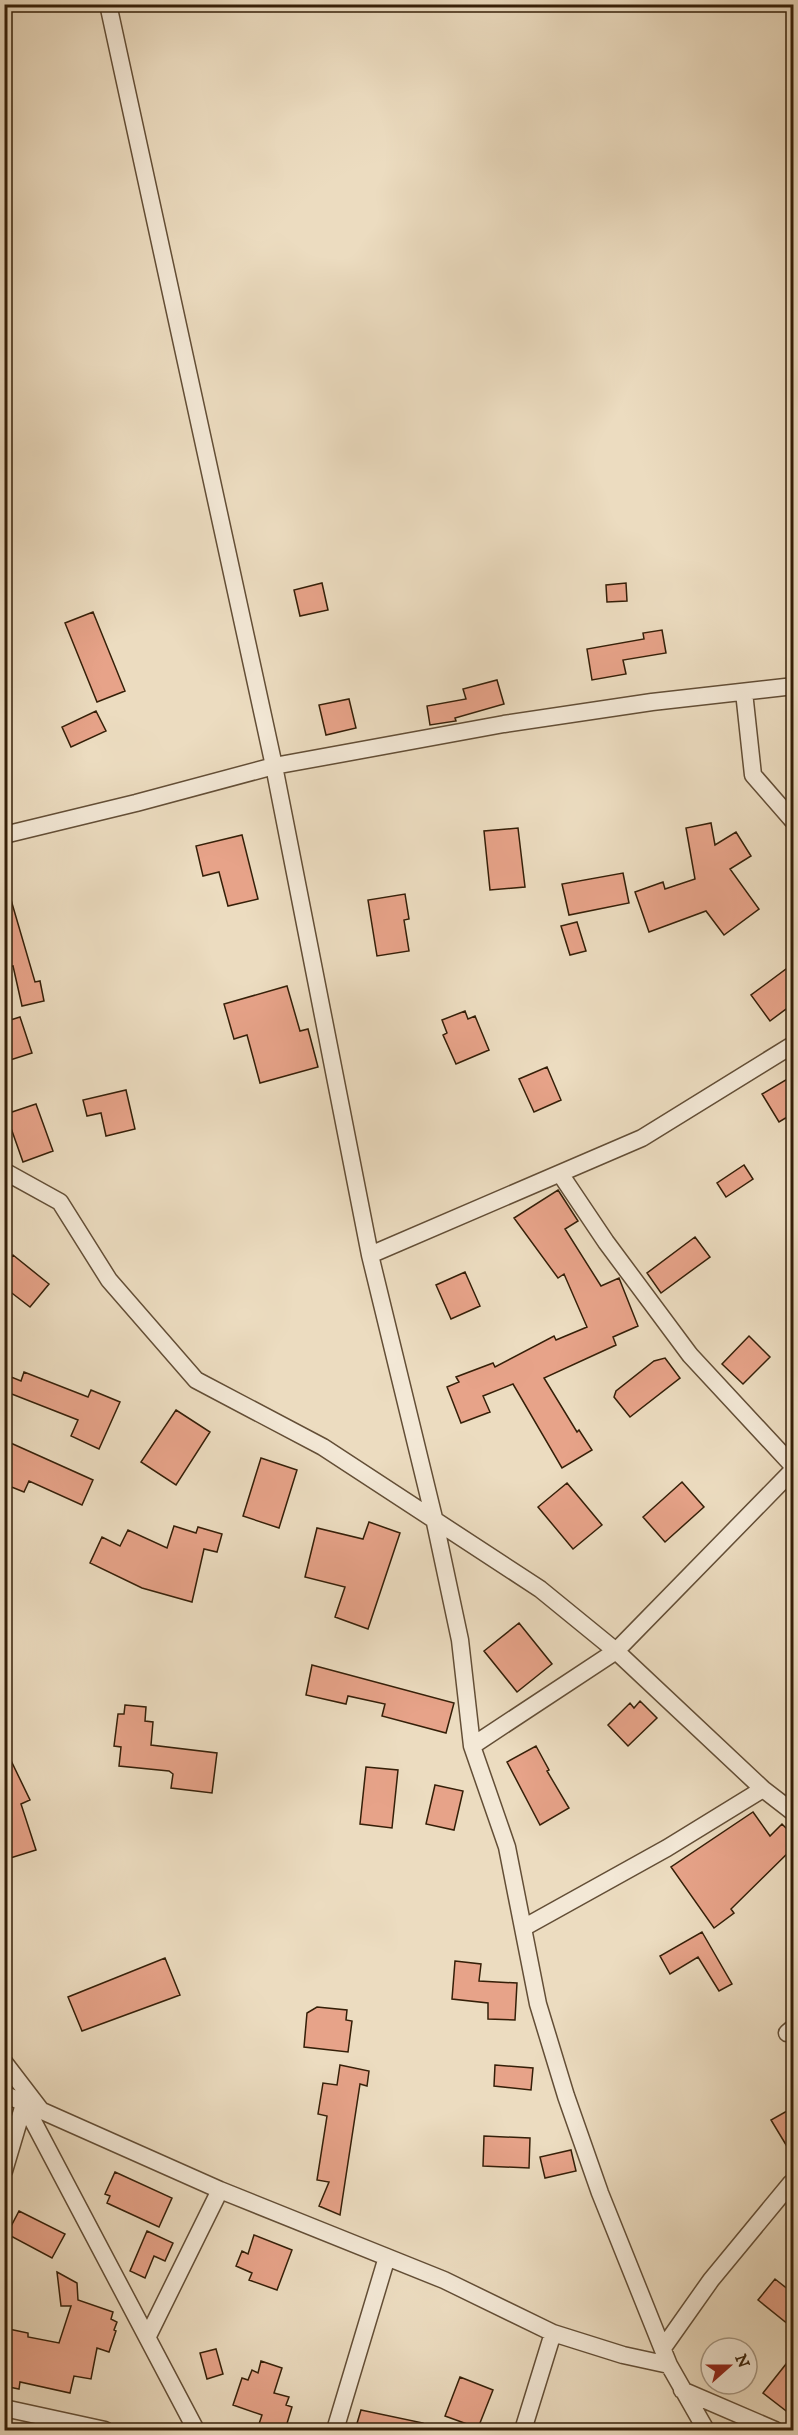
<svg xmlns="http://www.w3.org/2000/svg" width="798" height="2435" font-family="'IM FELL DW Pica',serif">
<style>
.building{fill:#e7a389;stroke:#351f08;stroke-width:1.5}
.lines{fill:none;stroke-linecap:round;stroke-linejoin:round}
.street-casing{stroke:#634e36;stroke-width:19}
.street{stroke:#f3e8d6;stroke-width:16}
</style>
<rect width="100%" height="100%" fill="#ecdcc0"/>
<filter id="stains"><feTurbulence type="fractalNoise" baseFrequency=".00333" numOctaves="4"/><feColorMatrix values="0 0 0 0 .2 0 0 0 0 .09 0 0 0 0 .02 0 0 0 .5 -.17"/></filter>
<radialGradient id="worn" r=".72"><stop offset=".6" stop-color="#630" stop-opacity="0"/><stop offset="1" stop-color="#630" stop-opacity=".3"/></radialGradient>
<path class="building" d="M 322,583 L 328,610 L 300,616 L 294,590 Z
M 626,583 L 627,601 L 607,602 L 606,585 Z
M 93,612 L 125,691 L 97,702 L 65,623 Z
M 662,630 L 666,653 L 623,660 L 626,674 L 592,680 L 587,649 L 644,639 L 643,633 Z
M 497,680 L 504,704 L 455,718 L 456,721 L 430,725 L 427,706 L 466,699 L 463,689 Z
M 349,699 L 356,728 L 326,735 L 319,705 Z
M 96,711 L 106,731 L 71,747 L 62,727 Z
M 711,823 L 715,845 L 736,832 L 751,856 L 730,869 L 759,909 L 724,935 L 706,911 L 649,932 L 635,892 L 663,882 L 665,889 L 695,879 L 686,828 Z
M 518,828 L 525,887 L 490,890 L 484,831 Z
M 242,835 L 258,899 L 228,906 L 219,872 L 203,876 L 196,846 Z
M 623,873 L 629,903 L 569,915 L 562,884 Z
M 9,893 L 35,982 L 40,981 L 44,1001 L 22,1006 L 13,966 L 4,968 L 4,894 Z
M 405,894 L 409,919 L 404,920 L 409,951 L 377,956 L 368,900 Z
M 577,922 L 586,951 L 570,955 L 561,926 Z
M 794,963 L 794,1003 L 770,1021 L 751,995 Z
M 287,986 L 300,1031 L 308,1029 L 318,1067 L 260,1083 L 247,1035 L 234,1039 L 224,1004 Z
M 465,1011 L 468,1019 L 475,1016 L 489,1050 L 456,1064 L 443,1035 L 447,1033 L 442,1020 Z
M 20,1017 L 32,1053 L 4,1062 L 4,1022 Z
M 547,1067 L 561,1100 L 534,1112 L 519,1079 Z
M 794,1075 L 794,1113 L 779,1122 L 762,1094 Z
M 126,1090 L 135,1129 L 106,1136 L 101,1113 L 87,1116 L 83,1100 Z
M 36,1104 L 53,1151 L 23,1162 L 6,1114 Z
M 744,1165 L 753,1179 L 726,1197 L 717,1183 Z
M 558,1190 L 578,1221 L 565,1229 L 601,1286 L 619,1278 L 638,1326 L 613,1337 L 616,1345 L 544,1378 L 577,1432 L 579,1430 L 592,1450 L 562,1468 L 513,1384 L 483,1396 L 490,1412 L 461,1423 L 447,1387 L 459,1382 L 456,1377 L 493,1363 L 495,1367 L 554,1336 L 556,1340 L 587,1327 L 564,1274 L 558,1278 L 514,1218 Z
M 695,1237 L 710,1257 L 661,1293 L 647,1273 Z
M 13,1255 L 49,1284 L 30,1307 L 4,1287 L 4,1266 Z
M 465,1272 L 480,1306 L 451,1319 L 436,1285 Z
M 749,1336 L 770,1357 L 743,1384 L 722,1364 Z
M 665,1358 L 680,1378 L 630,1417 L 614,1397 L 616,1391 L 654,1361 Z
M 24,1372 L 88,1397 L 91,1390 L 120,1402 L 99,1449 L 71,1436 L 78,1420 L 4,1391 L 4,1374 L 21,1381 Z
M 176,1410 L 210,1432 L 176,1485 L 141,1462 Z
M 4,1440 L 93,1480 L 82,1505 L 29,1481 L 24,1492 L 4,1484 Z
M 261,1458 L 297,1470 L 279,1528 L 243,1516 Z
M 682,1482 L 704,1507 L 665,1542 L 643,1517 Z
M 567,1483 L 602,1525 L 573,1549 L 538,1507 Z
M 369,1522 L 400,1533 L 368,1629 L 335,1617 L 345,1587 L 305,1577 L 317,1528 L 363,1539 Z
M 174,1526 L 196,1533 L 198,1527 L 222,1534 L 217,1552 L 204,1549 L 192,1602 L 142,1588 L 90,1563 L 102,1537 L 120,1546 L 128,1530 L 167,1548 Z
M 519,1623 L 552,1664 L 517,1692 L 484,1651 Z
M 312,1665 L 454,1703 L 446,1733 L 382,1716 L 385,1704 L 348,1696 L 346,1704 L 306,1695 Z
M 640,1701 L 657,1718 L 628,1746 L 608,1725 L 630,1703 L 634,1708 Z
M 125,1705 L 146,1707 L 145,1721 L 153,1722 L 151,1745 L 217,1753 L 212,1793 L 171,1788 L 173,1774 L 169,1771 L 119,1766 L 121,1747 L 114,1746 L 118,1714 L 124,1714 Z
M 4,1746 L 30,1800 L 21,1804 L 36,1850 L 4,1860 Z
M 536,1746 L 549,1770 L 547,1771 L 569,1808 L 540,1825 L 507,1762 Z
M 366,1767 L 398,1770 L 392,1828 L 360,1824 Z
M 435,1785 L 463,1791 L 454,1830 L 426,1824 Z
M 753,1812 L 770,1836 L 782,1824 L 794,1836 L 794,1847 L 731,1909 L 734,1913 L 714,1928 L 671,1867 Z
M 702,1932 L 732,1984 L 719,1991 L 698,1957 L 670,1974 L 660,1956 Z
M 165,1958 L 180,1995 L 82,2031 L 68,1997 Z
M 455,1961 L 481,1964 L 479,1981 L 517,1983 L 515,2020 L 488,2019 L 488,2003 L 452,1999 Z
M 317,2007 L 347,2010 L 346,2020 L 352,2021 L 348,2052 L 304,2047 L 307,2013 Z
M 340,2065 L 369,2071 L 367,2086 L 360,2084 L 340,2215 L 319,2206 L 329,2182 L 317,2180 L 327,2116 L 318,2114 L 323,2083 L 337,2085 Z
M 495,2065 L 533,2068 L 531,2090 L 494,2086 Z
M 794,2107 L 794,2158 L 771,2120 Z
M 484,2136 L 530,2138 L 529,2168 L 483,2166 Z
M 571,2150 L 576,2171 L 545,2178 L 540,2157 Z
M 115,2172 L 172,2198 L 159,2227 L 107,2203 L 110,2196 L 105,2194 Z
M 19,2211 L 65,2234 L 52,2258 L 7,2234 Z
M 147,2231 L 173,2243 L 165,2261 L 154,2256 L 145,2278 L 130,2271 Z
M 254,2235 L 292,2250 L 277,2290 L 249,2280 L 252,2273 L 236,2266 L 242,2251 L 248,2254 Z
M 57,2272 L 77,2283 L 78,2300 L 113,2312 L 111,2319 L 117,2322 L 114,2330 L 116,2331 L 109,2352 L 97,2348 L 91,2379 L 74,2376 L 70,2393 L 20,2382 L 19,2389 L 4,2386 L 4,2328 L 28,2333 L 28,2337 L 59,2343 L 71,2306 L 61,2306 Z
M 775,2279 L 794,2294 L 794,2329 L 758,2300 Z
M 216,2349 L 223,2374 L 207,2379 L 200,2353 Z
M 794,2354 L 794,2417 L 763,2393 Z
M 261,2361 L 282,2368 L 274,2393 L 289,2397 L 286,2405 L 292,2407 L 285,2430 L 257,2430 L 262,2415 L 233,2405 L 242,2378 L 248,2380 L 252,2370 L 258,2373 Z
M 460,2377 L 493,2390 L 478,2428 L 445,2416 Z
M 361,2410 L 423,2423 L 422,2430 L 355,2430 Z"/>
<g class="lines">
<g class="street-casing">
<path id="street" d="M 108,4 L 274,766 L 370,1255 L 434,1518 L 460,1640 L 472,1746 L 507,1847 L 538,2004 L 566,2096 L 600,2193 L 669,2365 L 706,2430
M 744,692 L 753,775 L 794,822
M 4,835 L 136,803 L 274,766 L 504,724 L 652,702 L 794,686
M 4,1171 L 60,1202 L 109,1280 L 196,1380 L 323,1447 L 540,1589 L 616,1651 L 763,1789 L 794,1813
M 561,1175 L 606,1242 L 690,1355 L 794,1467
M 370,1255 L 642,1138 L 794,1044
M 472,1746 L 616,1651 L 794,1469
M 523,1928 L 667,1848 L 763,1789
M 787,2033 L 794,2027
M 4,2062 L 40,2109
M 4,2094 L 220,2190 L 444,2280 L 553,2333 L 623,2355 L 669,2365
M 24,2104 L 196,2430
M 4,2171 L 24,2104
M 148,2336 L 220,2190
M 663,2348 L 711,2280 L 791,2183
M 682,2390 L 775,2430
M 4,2408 L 105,2430
M 335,2430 L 387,2257
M 523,2430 L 553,2333"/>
</g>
<use href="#street" class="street"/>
</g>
<rect width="798" height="2435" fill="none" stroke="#ecdcc0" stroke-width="24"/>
<rect x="6" y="6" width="786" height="2423" fill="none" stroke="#351f08" stroke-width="3"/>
<rect x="12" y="12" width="774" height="2411" fill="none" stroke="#351f08" stroke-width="1.5"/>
<g transform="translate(729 2366) rotate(69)"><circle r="28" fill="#f3e8d6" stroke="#a79884" stroke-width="1.5"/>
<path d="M0-4.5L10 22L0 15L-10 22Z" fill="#8f2418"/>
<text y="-9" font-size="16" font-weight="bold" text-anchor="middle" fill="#351f08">N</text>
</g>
<rect width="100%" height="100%" filter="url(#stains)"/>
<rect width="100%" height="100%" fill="url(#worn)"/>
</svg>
